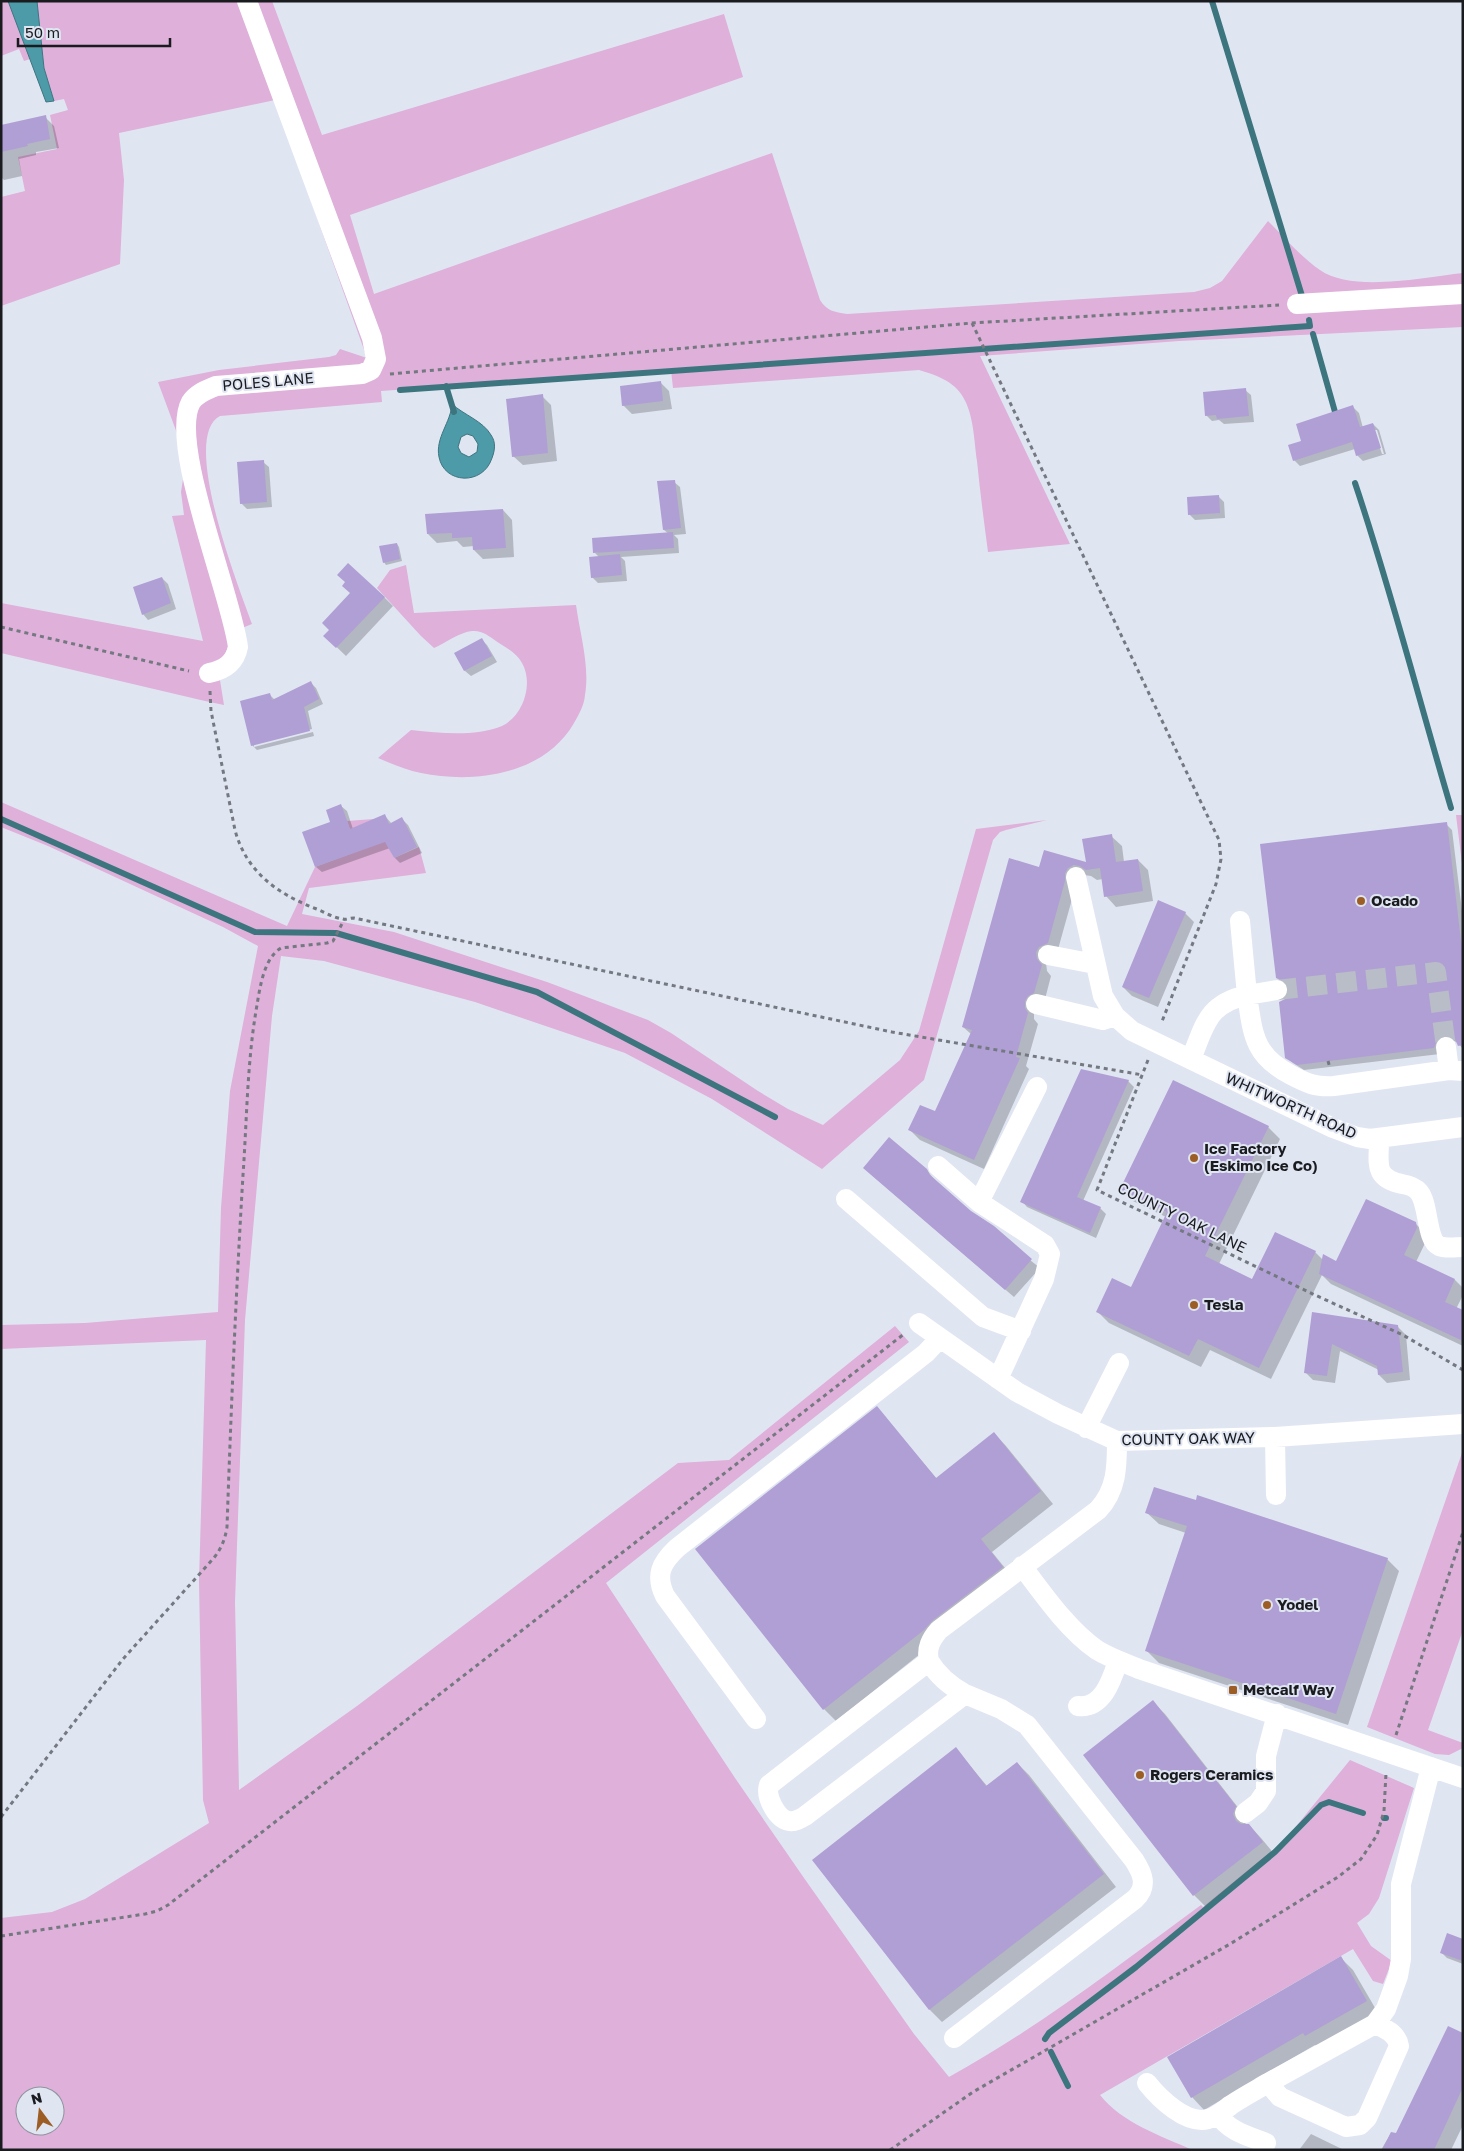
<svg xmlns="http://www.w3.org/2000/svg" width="1464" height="2151" font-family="'Golos Text',sans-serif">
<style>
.green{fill:#deb0da;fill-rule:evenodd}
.water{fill:#4d9ba8;stroke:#3d757f;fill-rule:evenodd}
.shadow{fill:#0003;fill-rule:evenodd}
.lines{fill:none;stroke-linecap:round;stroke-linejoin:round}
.stream{stroke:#3d757f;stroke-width:6}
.building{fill:#b09fd4}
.minor-tunnel{stroke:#b8bdc8;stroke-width:20;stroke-dasharray:20 10;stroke-linecap:butt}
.path{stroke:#747880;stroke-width:3;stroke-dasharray:4 4;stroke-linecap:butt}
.minor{stroke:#fff;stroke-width:20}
.poi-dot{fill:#9d5e26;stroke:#e0e5f2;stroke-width:2}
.labels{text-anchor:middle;stroke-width:4;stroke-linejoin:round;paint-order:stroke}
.street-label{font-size:15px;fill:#191b1f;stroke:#e0e5f2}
.poi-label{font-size:15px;font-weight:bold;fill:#191b1f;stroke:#e0e5f2;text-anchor:start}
</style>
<rect width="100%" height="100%" fill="#e0e5f2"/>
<path class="green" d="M 1,1 L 8,1 L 30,59 L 24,61 L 19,49 L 1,56 Z
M 37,1 L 272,1 L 322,135 L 724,14 L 743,77 L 350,215 L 374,294 L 772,153 L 820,300 C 827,311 834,312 847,314 L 1194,292 L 1210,288 L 1222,281 L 1268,221 C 1284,237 1301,257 1320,270 C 1352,293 1425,277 1463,273 L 1463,327 L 1179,341 L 980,356 L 1070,544 L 988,552 C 984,522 980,491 977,461 C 974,441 974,415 963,397 C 954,381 936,375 919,370 L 673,388 L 671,370 L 381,391 L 382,402 L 220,416 C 179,437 240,590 252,624 L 227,634 L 229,643 L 219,674 L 224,705 L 205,701 L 1,653 L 1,603 L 203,641 L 172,516 L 184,515 L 181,492 L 184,473 L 181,444 L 158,382 L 219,370 L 329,357 L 336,355 L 340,349 L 367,358 L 275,100 L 119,133 L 124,180 L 120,264 L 1,306 L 1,197 L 25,191 L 18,157 L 57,149 L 50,115 L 68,110 L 64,99 L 54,101 L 44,68 Z
M 406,565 L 414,613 L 576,605 C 580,634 590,666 585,695 C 584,706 579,714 574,723 C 544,775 474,784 421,773 C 406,770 392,764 378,758 L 411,730 C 441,733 474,737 502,726 C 523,716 534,684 522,663 C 517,653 505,647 496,641 C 489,636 482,630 472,631 C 460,632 445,643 434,648 L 421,636 L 377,588 L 390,570 Z
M 1,802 L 287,926 L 315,867 L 358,851 L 347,821 L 374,819 L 394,858 L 419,847 L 426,873 L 309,888 L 302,914 L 394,932 L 547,982 L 648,1020 L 671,1033 L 758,1091 L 788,1109 L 823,1125 L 900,1060 L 919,1031 L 976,829 L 1047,820 L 1006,830 L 1000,832 L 993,840 L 924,1080 L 822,1169 L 712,1099 L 625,1053 L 475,1002 L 324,961 L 281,956 L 272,1016 L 245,1320 L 235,1602 L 239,1790 L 357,1706 L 678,1463 L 729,1460 L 895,1326 L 909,1342 L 606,1583 L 735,1778 L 804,1878 L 914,2034 L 949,2077 C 1038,2028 1119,1965 1201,1905 L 1203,1907 L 1285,1840 L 1350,1760 L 1414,1788 L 1379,1898 L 1369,1914 L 1357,1923 L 1371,1946 L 1392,1961 L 1383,1984 L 1373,1981 L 1353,1949 L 1100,2095 C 1122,2123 1161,2136 1193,2150 L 1,2150 L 1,1918 L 52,1912 L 85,1899 L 209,1823 L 203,1800 L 199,1581 L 206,1340 L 1,1349 L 1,1325 L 85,1323 L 218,1312 L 221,1208 L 230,1091 L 258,946 L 223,927 L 48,846 L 1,827 ZM 25,2096 L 55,2096 L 55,2126 L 25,2126 Z
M 1456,815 L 1463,815 L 1463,872 Z
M 1463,1450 L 1463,1630 L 1428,1730 L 1463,1743 L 1463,1748 L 1449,1755 L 1435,1754 L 1367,1727 Z"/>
<path class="water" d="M 8,1 L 37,1 L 44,68 L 54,101 L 46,102 Z
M 452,404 C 464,415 483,421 491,435 C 496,442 495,450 492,458 C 483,486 444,484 439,457 C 435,438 451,422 452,404 ZM 467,434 L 473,436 L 478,444 L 477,452 L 469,457 L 461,453 L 458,447 L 461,437 Z"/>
<path class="shadow" d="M 45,117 L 54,126 L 59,148 L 36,152 L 36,155 L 19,159 L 22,176 L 4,180 L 1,177 L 1,126 Z
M 660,382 L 669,391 L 672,409 L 632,414 L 623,405 Z
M 1245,390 L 1251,395 L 1254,422 L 1224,424 L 1219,420 L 1212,421 L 1206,415 Z
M 542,396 L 551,405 L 557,461 L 523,465 L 513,456 Z
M 1353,407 L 1359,413 L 1363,428 L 1373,424 L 1379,430 L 1386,454 L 1363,461 L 1357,455 L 1355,449 L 1300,466 L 1294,460 ZM 1374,430 L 1377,430 L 1384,454 L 1382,454 Z
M 263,462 L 269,467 L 272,507 L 247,509 L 241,503 Z
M 674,482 L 680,487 L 686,534 L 674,535 L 678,539 L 679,553 L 621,557 L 625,561 L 627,581 L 598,583 L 592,577 L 599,557 L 595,553 L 669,534 L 664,530 Z
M 1218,496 L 1224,502 L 1225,518 L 1195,520 L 1189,514 Z
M 503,510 L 512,520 L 514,557 L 483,559 L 474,550 L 474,546 L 463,547 L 457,541 L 437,543 L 428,534 Z
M 397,544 L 399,547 L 402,561 L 386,565 L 384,562 Z
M 162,578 L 168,584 L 176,609 L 148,620 L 143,614 Z
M 384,597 L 393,606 L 346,656 L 325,636 L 331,630 Z
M 482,640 L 487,645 L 497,662 L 471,676 L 465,671 L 456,654 Z
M 311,683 L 316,688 L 323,704 L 308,711 L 312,729 L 254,744 L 254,747 L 313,732 L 314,736 L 257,750 L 252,745 L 270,695 L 275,700 Z
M 341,806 L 347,811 L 353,829 L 385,816 L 392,824 L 402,819 L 408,825 L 422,853 L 400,863 L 395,858 L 390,848 L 322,872 L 316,867 L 332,822 Z
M 1446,824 L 1452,830 L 1463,919 L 1463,1049 L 1458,1043 L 1452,1040 L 1440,1054 L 1304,1070 L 1293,1063 L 1286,1057 L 1286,1000 L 1290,988 L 1277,978 Z
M 1111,836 L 1122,846 L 1124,862 L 1138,860 L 1148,870 L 1153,901 L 1116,907 L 1106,896 L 1103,879 L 1097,880 L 1091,876 L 1084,875 L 1074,892 L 1057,953 L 1046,963 L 1047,971 L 1051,976 L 1044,1003 L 1034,1012 L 1034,1019 L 1038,1024 L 1026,1066 L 1029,1069 L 984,1169 L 920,1140 L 910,1130 L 935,1113 L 971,1034 L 963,1027 L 1040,868 L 1087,864 Z
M 1185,913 L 1194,922 L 1158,1007 L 1132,996 L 1123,987 Z
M 1128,1081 L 1134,1087 L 1083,1201 L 1100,1208 L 1106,1214 L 1096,1238 L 1027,1207 L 1022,1201 Z
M 1268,1127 L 1280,1139 L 1219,1264 L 1253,1280 L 1315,1252 L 1323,1260 L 1337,1262 L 1415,1223 L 1426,1234 L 1427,1239 L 1416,1262 L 1455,1280 L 1463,1288 L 1463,1295 L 1456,1309 L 1463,1312 L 1463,1346 L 1331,1284 L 1322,1275 L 1271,1379 L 1210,1350 L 1201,1367 L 1109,1323 L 1097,1311 L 1132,1289 L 1166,1217 L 1133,1201 L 1121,1189 Z
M 926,1169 L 937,1183 L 970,1212 L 1040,1268 L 1014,1297 L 873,1176 Z
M 1313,1314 L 1397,1326 L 1406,1335 L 1410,1380 L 1387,1383 L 1379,1375 L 1379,1370 L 1340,1351 L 1335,1383 L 1313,1380 L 1305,1372 Z
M 877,1408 L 937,1479 L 994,1433 L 1006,1446 L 1053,1504 L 992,1552 L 1014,1579 L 836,1721 L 824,1709 Z
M 1146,1512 L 1387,1559 L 1399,1571 L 1348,1725 L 1159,1663 L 1147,1651 L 1186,1533 L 1159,1524 Z
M 1153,1702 L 1165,1714 L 1247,1819 L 1245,1825 L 1249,1825 L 1261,1838 L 1275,1855 L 1206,1907 L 1194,1895 L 1085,1755 Z
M 956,1749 L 987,1786 L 1017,1763 L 1029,1775 L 1116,1887 L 942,2022 L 930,2010 L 813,1860 Z
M 1463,1941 L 1463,1964 L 1447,1958 L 1441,1952 Z
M 1341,1958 L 1353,1970 L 1378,2013 L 1318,2048 L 1315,2045 L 1204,2110 L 1192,2097 Z
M 1463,2034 L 1463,2125 L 1451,2150 L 1381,2150 L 1391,2133 L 1397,2134 Z
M 1311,2134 L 1344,2150 L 1299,2150 Z"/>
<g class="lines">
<path class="stream" d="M 1212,1 L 1302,296
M 1313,334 L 1337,419
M 446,386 L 454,412
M 400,390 L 1310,326 L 1309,320
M 1355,483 C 1391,590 1419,700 1451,808
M 1,819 L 255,932 L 336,933 L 537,992 L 775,1117
M 1384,1818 L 1386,1818
M 1045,2039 L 1049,2033 L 1136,1967 L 1275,1852 L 1321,1805 L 1329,1802 L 1363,1813
M 1051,2052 L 1068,2086"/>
</g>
<path class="building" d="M 46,115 L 50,139 L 27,144 L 28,146 L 1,152 L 1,125 Z
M 661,381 L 663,401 L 622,406 L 620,386 Z
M 1246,388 L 1249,416 L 1217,419 L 1216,415 L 1205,416 L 1203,392 Z
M 543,394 L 548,453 L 512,457 L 506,399 Z
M 1353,405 L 1360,427 L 1373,423 L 1381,448 L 1356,456 L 1352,442 L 1293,461 L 1288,445 L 1301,441 L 1296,424 Z
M 264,460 L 267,502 L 240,504 L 237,462 Z
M 675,480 L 681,528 L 663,530 L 657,481 Z
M 1219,495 L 1220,513 L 1188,515 L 1187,497 Z
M 503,509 L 506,548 L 473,550 L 472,537 L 452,538 L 452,533 L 427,534 L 425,514 Z
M 673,532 L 674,548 L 593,553 L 592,538 Z
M 397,543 L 400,559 L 383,563 L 379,546 Z
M 620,554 L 622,575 L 591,578 L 589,557 Z
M 348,563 L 385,597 L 336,648 L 323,636 L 329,630 L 322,623 L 350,593 L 342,586 L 345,582 L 337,575 Z
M 162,577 L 171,603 L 142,615 L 133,587 Z
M 482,638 L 492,656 L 464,671 L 454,653 Z
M 311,681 L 319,699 L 304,707 L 310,731 L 251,746 L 240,701 L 270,693 L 272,700 Z
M 341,804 L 350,829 L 385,814 L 389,824 L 402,817 L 417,847 L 394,858 L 385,842 L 315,867 L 302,832 L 330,822 L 326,810 Z
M 1447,822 L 1463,958 L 1463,1045 L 1458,1046 L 1455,1039 L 1445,1035 L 1438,1038 L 1434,1048 L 1297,1065 L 1285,1058 L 1279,1002 L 1285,999 L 1289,989 L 1286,982 L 1276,978 L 1260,844 Z
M 1112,834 L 1116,862 L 1138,859 L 1143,891 L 1104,897 L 1100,868 L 1086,870 L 1080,866 L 1074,865 L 1068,868 L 1065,873 L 1065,881 L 1048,943 L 1039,947 L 1036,952 L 1037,959 L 1042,965 L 1034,993 L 1028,996 L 1025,1001 L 1025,1008 L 1028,1013 L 1016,1057 L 1020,1058 L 974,1160 L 908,1130 L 920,1105 L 935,1111 L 972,1030 L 962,1027 L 1009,858 L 1039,867 L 1044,850 L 1086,862 L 1082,839 Z
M 1158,900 L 1186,912 L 1149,998 L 1122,987 Z
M 1081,1069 L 1129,1080 L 1077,1197 L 1101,1207 L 1090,1233 L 1020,1202 Z
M 1173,1080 L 1269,1126 L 1205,1256 L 1252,1279 L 1275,1232 L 1316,1251 L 1259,1368 L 1198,1339 L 1189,1356 L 1096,1312 L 1112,1278 L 1131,1287 L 1167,1212 L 1120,1189 Z
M 889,1137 L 927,1169 L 930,1175 L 971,1211 L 994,1226 L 1032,1259 L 1005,1290 L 863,1168 Z
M 1366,1199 L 1416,1222 L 1417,1228 L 1404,1255 L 1455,1279 L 1445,1302 L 1463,1310 L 1463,1341 L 1319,1274 L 1323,1254 L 1336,1261 Z
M 1312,1312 L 1398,1325 L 1403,1372 L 1378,1375 L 1377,1366 L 1332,1344 L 1327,1376 L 1304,1373 Z
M 877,1406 L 936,1478 L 994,1432 L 1041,1491 L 981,1539 L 1003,1567 L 932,1621 L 924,1630 L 823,1710 L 695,1549 Z
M 1154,1487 L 1196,1500 L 1197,1495 L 1388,1558 L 1336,1714 L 1145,1651 L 1187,1526 L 1145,1513 Z
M 1153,1700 L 1236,1806 L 1233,1814 L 1236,1821 L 1241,1824 L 1249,1824 L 1263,1842 L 1193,1896 L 1083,1755 Z
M 956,1747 L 986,1786 L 1017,1762 L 1104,1874 L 929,2010 L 812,1860 Z
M 1447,1933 L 1463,1939 L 1463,1961 L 1440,1953 Z
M 1341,1956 L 1367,2001 L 1305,2036 L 1303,2033 L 1191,2098 L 1167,2057 Z
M 1448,2026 L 1463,2033 L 1463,2087 L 1434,2150 L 1382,2150 L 1391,2132 L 1396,2133 Z"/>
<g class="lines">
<path class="minor-tunnel" d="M 1277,990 L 1436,972 L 1446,1047"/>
<path class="path" d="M 972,323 L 1219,840 L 1221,859 L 1216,884 L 1161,1024
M 390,374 L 972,323 L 1279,305
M 1,627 L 189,671
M 210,691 L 211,711 L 235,830 C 246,871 276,893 314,908 C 323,911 333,918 343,919 C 346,920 350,918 354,918 L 892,1032 L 1143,1075
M 1148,1060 L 1097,1190 L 1315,1295 L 1403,1335 L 1463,1370
M 1328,1061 L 1330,1068
M 1396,1735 L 1463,1532
M 1,1817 L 123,1659 L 213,1559 C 221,1549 225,1540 227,1527 C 231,1410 236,1292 243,1175 C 247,1119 247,1061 257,1005 C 260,987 264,958 281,948 L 327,943 L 333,941 L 344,920
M 1,1936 L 145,1914 L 157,1911 L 168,1905 L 904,1334
M 890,2150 L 973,2092 L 1230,1944 L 1338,1877 L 1361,1859 L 1377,1835 L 1384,1811 L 1386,1773"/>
<path class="minor" d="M 1297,304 L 1463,294
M 209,673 C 224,670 235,663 238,647 C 232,596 168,443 191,402 C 197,393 207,390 216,386 L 362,374 L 371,370 L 376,359 L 372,338 L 247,1
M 1076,877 L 1103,996 L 1115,1016 L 1132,1031 L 1333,1128 L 1357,1137 L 1370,1139 L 1463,1127
M 1240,921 L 1247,995 L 1277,990
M 1048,955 L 1095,964
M 1036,1004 L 1103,1020 L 1115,1016
M 1446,1047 L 1449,1070
M 1191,1059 C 1205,1025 1207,1004 1247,995 C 1253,1034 1253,1055 1291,1075 C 1308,1084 1315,1087 1334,1086 L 1449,1070 L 1463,1071
M 1379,1139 C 1379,1163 1373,1178 1402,1184 C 1408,1185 1415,1187 1419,1192 C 1429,1204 1426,1240 1439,1246 C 1446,1249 1456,1247 1463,1247
M 938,1166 L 979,1202
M 846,1199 L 983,1317 L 1021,1331
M 919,1323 L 1017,1392 L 1058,1414 L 1117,1441 L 1275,1437 L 1463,1424
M 998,1379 L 1044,1279 L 1050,1254 L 1045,1245 L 979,1202 L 1037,1087
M 1086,1428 L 1119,1363
M 1275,1437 L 1276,1495
M 1022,1566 C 1043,1594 1068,1630 1097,1650 C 1110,1658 1125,1663 1139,1669 L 1463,1778
M 929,1661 C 938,1676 950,1686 965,1694 L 805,1816 C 800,1819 795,1822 789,1821 C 777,1819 765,1797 769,1785 L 929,1661 C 926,1648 931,1639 939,1630 L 1098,1510 C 1117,1490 1117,1466 1117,1441
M 1078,1706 C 1103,1709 1112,1679 1118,1661
M 756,1719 L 665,1596 C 655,1575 661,1563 677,1548 L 926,1353 L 940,1338
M 1245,1813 L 1258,1803 L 1266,1791 L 1266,1756 L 1277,1714
M 1375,2024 C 1385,2029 1397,2033 1399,2046 L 1367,2118 L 1360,2125 L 1346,2127 L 1280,2097 L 1268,2083 L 1375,2024 L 1386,2009 L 1398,1976 L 1401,1959 L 1401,1884 L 1431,1767
M 954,2038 L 1135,1899 C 1148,1886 1143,1874 1134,1860 L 1027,1725 L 1001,1709 L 965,1694
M 1147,2083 C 1159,2098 1186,2125 1208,2119 C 1216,2117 1224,2110 1231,2105 C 1243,2097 1256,2090 1268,2083
M 1218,2114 C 1228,2131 1248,2136 1266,2143"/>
</g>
<g class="poi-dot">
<circle cx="1361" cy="901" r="5"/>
<circle cx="1194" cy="1158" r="5"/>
<circle cx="1194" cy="1305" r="5"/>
<circle cx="1267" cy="1605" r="5"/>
<rect x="1228" y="1685" width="10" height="10" rx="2.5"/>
<circle cx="1140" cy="1775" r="5"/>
</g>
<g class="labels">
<g class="street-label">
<text transform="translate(268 382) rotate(-5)" y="5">POLES LANE</text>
<text transform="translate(1291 1106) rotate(24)" y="5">WHITWORTH ROAD</text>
<text transform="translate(1182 1218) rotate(26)" y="5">COUNTY OAK LANE</text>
<text transform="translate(1188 1439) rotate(-1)" y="5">COUNTY OAK WAY</text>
</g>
<g class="poi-label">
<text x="1371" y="906">Ocado</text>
<text x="1204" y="1154">Ice Factory<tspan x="1204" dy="17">(Eskimo Ice Co)</tspan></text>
<text x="1204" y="1310">Tesla</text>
<text x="1277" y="1610">Yodel</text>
<text x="1243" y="1695">Metcalf Way</text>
<text x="1150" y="1780">Rogers Ceramics</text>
</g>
</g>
<rect width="1464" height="2151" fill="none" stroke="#191b1f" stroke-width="5"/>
<g transform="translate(40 2111) rotate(345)"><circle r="24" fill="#e0e5f2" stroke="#90949e"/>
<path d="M0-4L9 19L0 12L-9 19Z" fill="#9d5e26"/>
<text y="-8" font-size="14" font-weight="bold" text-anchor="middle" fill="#191b1f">N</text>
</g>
<path d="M18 38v8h152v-8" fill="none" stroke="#191b1f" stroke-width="2.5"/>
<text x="25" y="38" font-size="15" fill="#191b1f" stroke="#e0e5f2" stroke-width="4" paint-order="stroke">50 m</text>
</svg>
